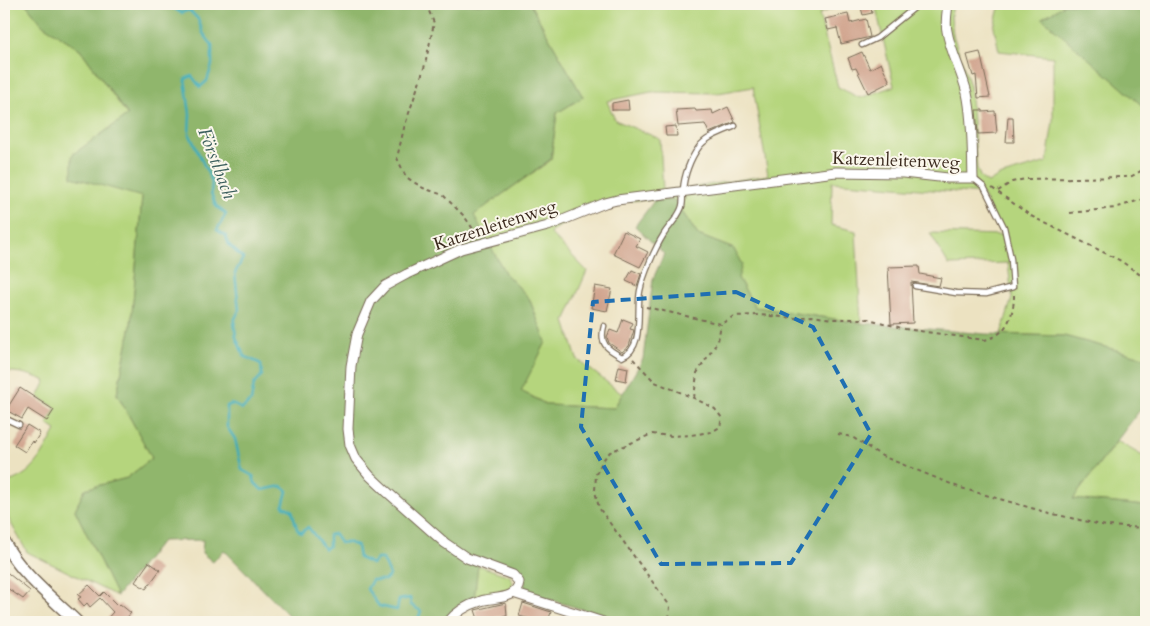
<svg xmlns="http://www.w3.org/2000/svg" width="1150" height="626" font-family="Cardo,serif">
<style>
.green{fill:#b5d57d;stroke:#78804e;fill-rule:evenodd}
.forest{fill:#90b66c;stroke:#667045}
.lines{fill:none;stroke-linecap:round;stroke-linejoin:round}
.stream{stroke:#3babb9;stroke-width:2.5}
.building{fill:#cfa18a}
.service-casing{stroke:#796a57;stroke-width:7}
.minor-casing{stroke:#796a57;stroke-width:11}
.tertiary-casing{stroke:#796a57;stroke-width:14}
.path{stroke:#796a57;stroke-width:2;stroke-dasharray:4 4;stroke-linecap:butt}
.service{stroke:#fff;stroke-width:4.5}
.minor{stroke:#fff;stroke-width:9}
.tertiary{stroke:#fff;stroke-width:11}
.marked{fill:none;stroke:#1f6fb2;stroke-width:4;stroke-dasharray:10 6;stroke-linejoin:round}
.labels{text-anchor:middle;stroke-width:4;stroke-linejoin:round;paint-order:stroke}
.street-label{font-size:18px;fill:#3b2a1e;stroke:#fbf7ec}
.water-label{font-size:19px;font-style:italic;fill:#3b5e5c;stroke:#fbf7ec}
</style>
<rect width="100%" height="100%" fill="#fbf7ec"/>
<filter id="ink" filterUnits="userSpaceOnUse"><feTurbulence type="fractalNoise" baseFrequency=".02" numOctaves="2"/><feDisplacementMap in="SourceGraphic" scale="10" xChannelSelector="R" yChannelSelector="G"/><feConvolveMatrix kernelMatrix="1 2 1 2 8 2 1 2 1" color-interpolation-filters="sRGB"/></filter>
<filter id="wash" filterUnits="userSpaceOnUse"><feTurbulence type="fractalNoise" baseFrequency=".0096" numOctaves="4" result="noise"/><feDisplacementMap in="SourceGraphic" scale="20" xChannelSelector="R" yChannelSelector="G"/><feGaussianBlur stdDeviation="1.12" result="paint"/><feColorMatrix in="noise" values="0 0 0 0 0 0 0 0 0 0 0 0 0 0 0 0 0 1.4 0 .05"/><feComposite in="paint" operator="in"/></filter>
<g filter="url(#wash)">
<rect width="100%" height="100%" fill="#ece2c1"/>
<path class="green" d="M 4,4 L 26,4 L 43,25 L 80,49 L 128,116 L 72,155 L 142,197 L 131,325 L 117,394 L 152,458 L 127,478 L 85,489 L 75,510 L 117,596 L 27,552 L 8,518 L 4,498 L 4,483 C 34,476 42,455 56,430 L 47,424 L 56,408 L 38,397 L 46,381 C 32,375 19,371 4,372 Z
M 530,4 L 846,4 L 819,14 L 838,87 L 860,98 L 894,86 L 875,4 L 953,4 L 951,17 L 953,35 L 970,86 L 977,169 L 981,178 L 988,183 L 999,176 L 1047,162 L 1053,121 L 1053,57 L 999,51 L 994,27 L 1000,4 L 1062,4 L 1063,6 L 1043,18 L 1146,109 L 1146,358 L 1064,336 L 1001,334 L 1012,298 L 1008,263 L 949,265 L 930,233 L 1002,235 L 982,194 L 832,182 L 831,225 L 856,231 L 861,323 L 755,307 L 738,278 L 734,249 L 698,235 L 674,200 C 658,200 642,200 626,201 C 601,204 570,218 550,233 L 587,271 L 565,321 L 577,359 L 622,394 L 614,408 L 547,405 L 521,390 L 546,342 L 529,298 L 505,273 L 473,215 L 551,160 L 557,113 L 583,97 ZM 753,87 L 768,175 L 689,188 L 663,190 L 660,139 L 615,120 L 607,101 L 651,92 L 718,93 Z
M 1117,441 L 1146,458 L 1146,506 L 1073,499 Z
M 477,565 L 510,576 L 513,583 L 511,589 L 503,593 L 474,600 Z"/>
<path class="forest" d="M 26,4 L 530,4 L 583,97 L 557,113 L 551,159 L 474,215 L 505,273 L 529,298 L 546,342 L 521,391 L 547,405 L 614,408 L 643,359 L 653,279 L 664,254 L 635,226 L 654,201 L 674,200 L 698,235 L 734,249 L 742,265 L 738,278 L 755,307 L 861,323 L 985,334 L 1064,336 L 1146,358 L 1146,402 L 1073,499 L 1146,506 L 1146,622 L 625,622 L 524,592 L 525,580 L 479,557 L 474,600 L 458,606 L 442,622 L 295,622 L 224,550 L 213,562 L 202,553 L 203,540 L 162,541 L 117,596 L 75,510 L 85,489 L 127,478 L 152,458 L 117,394 L 131,325 L 142,197 L 72,177 L 72,155 L 128,115 L 80,49 L 43,25 Z
M 1062,4 L 1146,4 L 1146,109 L 1042,18 L 1063,6 Z"/>
<g class="lines">
<path class="stream" d="M 171,4 L 172,7 L 181,13 L 189,10 L 198,19 L 203,33 L 212,45 L 212,65 L 207,81 L 200,87 L 192,76 L 185,79 L 190,114 L 189,133 L 212,182 L 211,193 L 216,206 L 226,214 L 217,230 L 226,236 L 229,245 L 243,258 L 235,273 L 239,310 L 234,321 L 236,337 L 244,356 L 261,364 L 262,375 L 254,384 L 251,401 L 242,409 L 232,404 L 227,406 L 227,427 L 235,439 L 242,470 L 253,476 L 255,483 L 262,490 L 282,486 L 287,491 L 283,506 L 292,510 L 297,529 L 301,533 L 308,527 L 325,549 L 329,546 L 329,535 L 335,534 L 340,543 L 347,542 L 357,546 L 359,558 L 372,564 L 377,559 L 383,559 L 390,575 L 385,580 L 372,580 L 367,589 L 379,606 L 397,610 L 399,600 L 410,598 L 411,605 L 421,611 L 417,622"/>
</g>
<g id="blocks">
<path class="building" d="M 860,4 L 870,4 L 872,13 L 863,15 Z
M 848,14 L 850,23 L 866,19 L 870,37 L 841,44 L 837,28 L 828,30 L 825,19 Z
M 862,52 L 870,69 L 881,63 L 890,82 L 868,93 L 856,68 L 852,69 L 848,58 Z
M 980,52 L 990,97 L 978,98 L 976,75 L 973,76 L 967,55 Z
M 628,100 L 629,110 L 612,110 L 612,103 Z
M 728,107 L 735,122 L 709,133 L 705,124 L 678,126 L 676,110 L 695,109 L 696,111 L 712,110 L 713,114 Z
M 976,110 L 983,110 L 983,112 L 995,111 L 997,133 L 978,134 Z
M 1008,117 L 1013,117 L 1014,142 L 1006,142 Z
M 676,126 L 677,136 L 666,136 L 665,127 Z
M 624,231 L 640,239 L 636,246 L 648,252 L 640,267 L 613,254 Z
M 919,266 L 920,274 L 941,278 L 939,286 L 911,282 L 913,323 L 891,324 L 888,267 Z
M 632,270 L 641,274 L 637,286 L 626,281 Z
M 595,286 L 612,289 L 607,311 L 591,308 Z
M 623,319 L 633,323 L 630,329 L 634,330 L 629,346 L 622,352 L 609,343 L 607,337 L 610,330 L 618,333 Z
M 619,366 L 628,368 L 626,381 L 616,379 Z
M 20,388 L 54,410 L 47,421 L 28,409 L 22,419 L 6,410 Z
M 27,425 L 40,433 L 34,443 L 32,441 L 25,452 L 14,445 Z
M 149,562 L 160,570 L 146,589 L 135,582 Z
M 4,570 L 30,591 L 23,599 L 4,586 Z
M 89,585 L 100,596 L 104,592 L 118,606 L 120,604 L 131,613 L 123,622 L 104,622 L 113,612 L 100,598 L 90,607 L 87,603 L 84,606 L 78,599 L 81,597 L 78,595 Z
M 506,603 L 507,616 L 496,617 L 479,622 L 475,610 Z
M 523,603 L 551,612 L 548,622 L 534,622 L 534,620 L 519,616 Z"/>
</g>
</g>
<g filter="url(#ink)">
<use href="#blocks" fill-opacity="0" stroke="#796a57" stroke-width="1"/>
<g class="lines">
<g class="service-casing">
<path id="service" d="M 862,45 L 877,38 L 919,4
M 915,286 L 956,293 L 986,294 L 1013,287 L 1011,259 L 1004,227 L 984,187 L 973,178
M 604,326 C 599,344 607,349 622,357 C 645,348 636,311 640,291 C 643,276 655,248 664,234 C 669,226 677,219 681,209 C 684,203 682,197 683,190 C 684,176 690,159 699,147 C 707,136 723,132 735,126
M 4,418 L 19,425"/>
</g>
<g class="minor-casing">
<path id="minor" d="M 513,593 L 603,622
M 448,622 C 456,612 468,605 481,601 C 494,597 518,600 519,582 L 513,575 L 467,558 L 445,543 L 386,491 L 370,476 L 356,459 L 350,445 L 348,429 L 351,366 L 357,334 L 371,301 L 385,286 L 407,274 L 461,249 L 548,226 L 605,203 L 617,200 L 836,172 L 903,173 L 948,178 L 973,178 C 972,150 973,121 967,93 C 962,72 950,51 947,31 C 945,22 947,13 948,4"/>
</g>
<g class="tertiary-casing">
<path id="tertiary" d="M 4,542 C 20,573 52,598 77,622"/>
</g>
<path class="path" d="M 426,4 L 434,23 L 425,65 L 404,128 L 397,158 L 406,177 L 423,188 L 443,195 L 464,216 L 478,236
M 992,188 L 1031,216 L 1121,261 L 1146,279
M 998,191 L 1012,182 L 1025,179 L 1125,177 L 1132,176 L 1146,168
M 1070,213 L 1115,208 L 1146,198
M 646,307 L 721,324 L 734,316 L 759,315 L 795,318 L 812,316 L 832,319 L 869,319 L 905,329 L 984,340 C 1006,336 1014,316 1014,295
M 633,359 L 655,382 L 694,398 L 715,409 L 722,418 L 720,427 L 711,432 L 691,435 L 672,436 L 652,434 L 610,452 L 603,460 L 596,474 L 595,491 L 599,508 L 670,606 L 669,619 L 663,622
M 694,398 L 697,373 L 718,341 L 721,324
M 838,434 L 852,437 L 882,456 L 961,488 L 1049,513 L 1106,526 L 1146,528"/>
<use href="#service" class="service"/>
<use href="#minor" class="minor"/>
<use href="#tertiary" class="tertiary"/>
</g>
</g>
<path class="marked" d="M 736,292 L 813,327 L 871,434 L 791,563 L 661,564 L 581,427 L 593,302 Z"/>
<g class="labels">
<g class="street-label">
<text transform="translate(896 160) rotate(2)" y="6">Katzenleitenweg</text>
<text transform="translate(495 225) rotate(-18)" y="6">Katzenleitenweg</text>
</g>
<g class="water-label">
<text transform="translate(218 163) rotate(69)" y="7">Förstlbach</text>
</g>
</g>
<rect width="1150" height="626" fill="none" stroke="#fbf7ec" stroke-width="20"/>
</svg>
